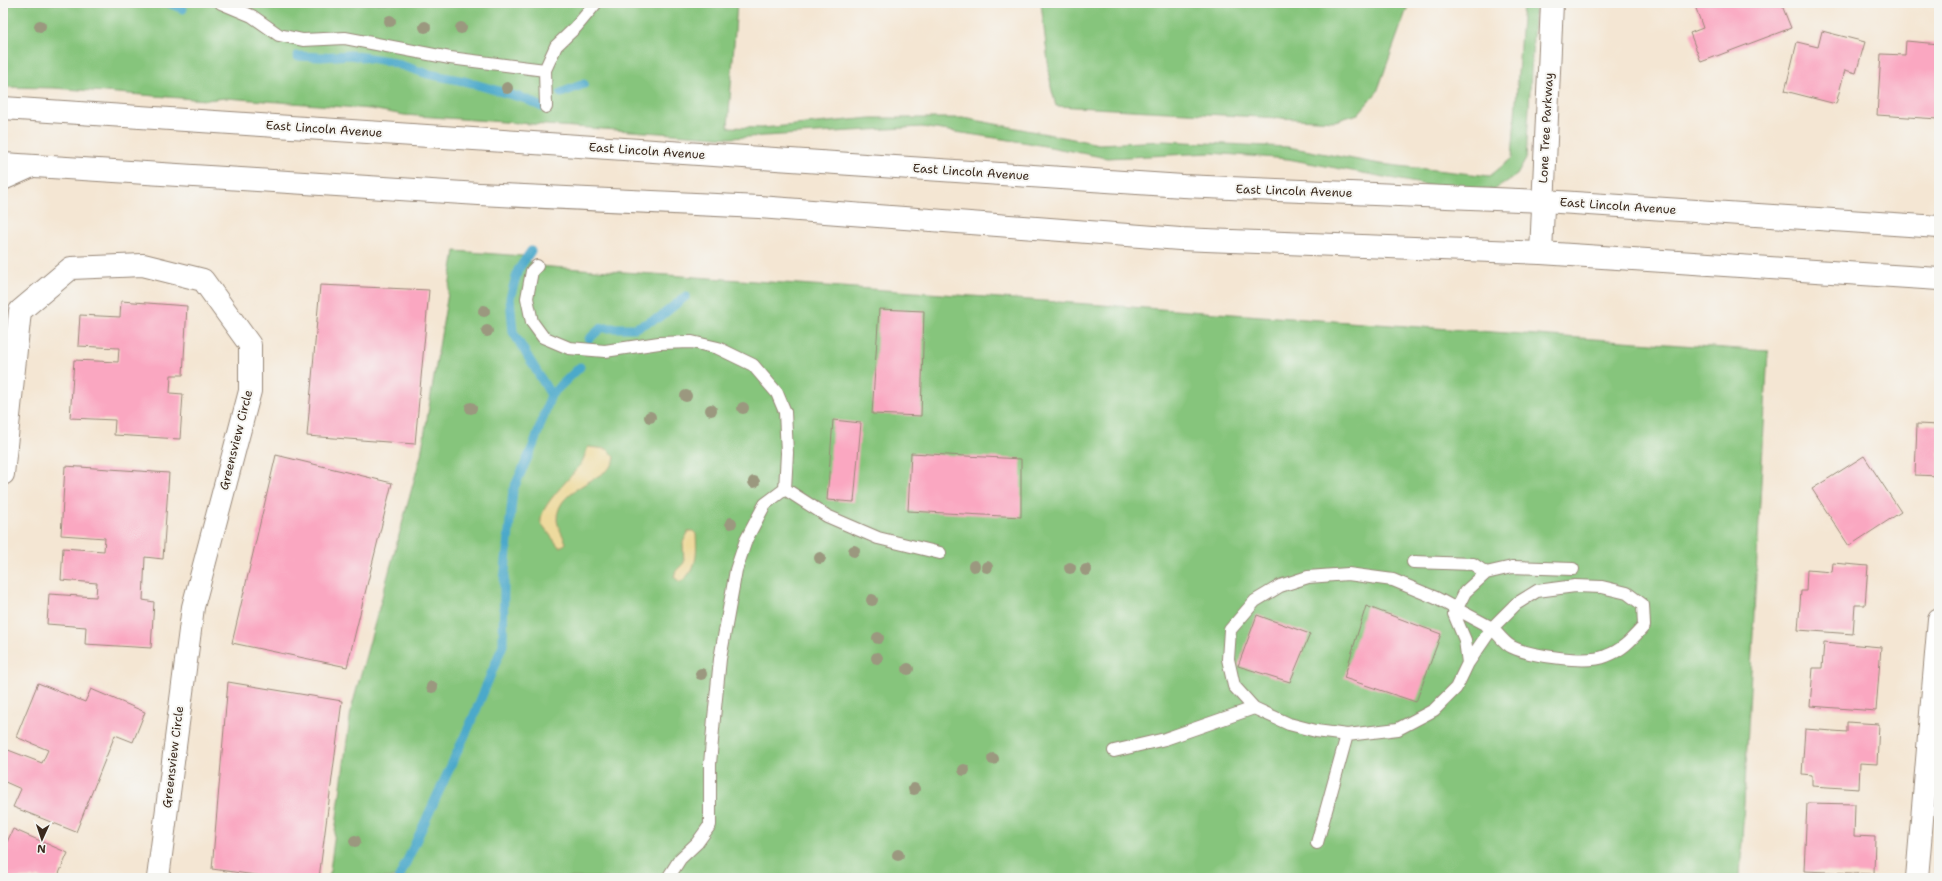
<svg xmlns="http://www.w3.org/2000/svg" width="1942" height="881" font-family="'Shantell Sans',sans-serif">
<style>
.green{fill:#86c57c;stroke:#60784d}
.sand{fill:#eeda9e;stroke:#94825e}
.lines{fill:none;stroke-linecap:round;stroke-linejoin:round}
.stream{stroke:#4ba9ca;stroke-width:9}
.building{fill:#faa7c1}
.service-casing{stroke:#988878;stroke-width:14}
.minor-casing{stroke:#988878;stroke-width:24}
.tertiary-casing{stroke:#988878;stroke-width:24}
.primary-casing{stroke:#988878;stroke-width:24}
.service{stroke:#fff;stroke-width:12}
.minor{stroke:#fff;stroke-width:22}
.tertiary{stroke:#fff;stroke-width:22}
.primary{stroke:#fff;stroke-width:22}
.tree{fill:#9b987f}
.labels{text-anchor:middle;stroke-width:4;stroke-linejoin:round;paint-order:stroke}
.street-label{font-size:12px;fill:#3b2a1e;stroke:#f6f6f2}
</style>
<rect width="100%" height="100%" fill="#f6f6f2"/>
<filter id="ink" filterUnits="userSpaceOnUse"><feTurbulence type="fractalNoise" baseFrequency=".025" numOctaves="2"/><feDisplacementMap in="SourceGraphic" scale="8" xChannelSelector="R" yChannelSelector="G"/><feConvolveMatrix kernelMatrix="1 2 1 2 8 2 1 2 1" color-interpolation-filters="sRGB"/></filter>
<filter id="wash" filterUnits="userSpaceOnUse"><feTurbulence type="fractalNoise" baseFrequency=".012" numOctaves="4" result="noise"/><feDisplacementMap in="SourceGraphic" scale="16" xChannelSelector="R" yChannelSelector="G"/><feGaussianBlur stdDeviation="0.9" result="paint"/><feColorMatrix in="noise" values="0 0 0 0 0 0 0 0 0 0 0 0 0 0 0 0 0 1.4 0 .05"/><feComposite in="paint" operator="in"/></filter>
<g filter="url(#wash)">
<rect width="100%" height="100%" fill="#f4e6d3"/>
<path class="green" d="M 3,3 L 737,3 L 728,127 L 762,128 L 871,118 L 964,118 L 1099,144 L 1164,141 L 1288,147 L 1380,164 L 1490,176 L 1512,158 L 1523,3 L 1535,3 L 1526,159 L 1517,175 L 1494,190 L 1432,186 L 1288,159 L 1211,153 L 1107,158 L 1029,143 L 922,127 L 730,138 L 404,115 L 371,109 L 226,98 L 206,100 L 54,88 L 3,87 Z
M 1041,3 L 1409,3 L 1377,92 L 1358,114 L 1335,121 L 1056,106 L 1051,87 Z
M 455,251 L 523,256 L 537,266 L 1768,351 L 1740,878 L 329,878 L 351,710 L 421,455 Z"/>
<path class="sand" d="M 588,447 L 607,449 L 615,457 C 614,479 556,485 557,520 C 558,528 563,535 566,543 L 564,545 L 559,547 L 541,523 C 538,506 573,477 582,462 C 585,457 585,452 588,447 Z
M 689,531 L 693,531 L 696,534 C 697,553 698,570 680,582 L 674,577 L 676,571 L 684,563 L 683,542 Z"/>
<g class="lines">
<path class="stream" d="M 169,3 L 183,9
M 297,56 L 321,57 L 350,55 L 388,61 L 428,74 L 464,81 L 526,99 L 542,107
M 561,93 L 584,84
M 531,251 L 518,270 L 510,298 L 513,332 L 551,395
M 589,339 L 601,328 L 635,328 L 660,317 L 686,296
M 399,878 L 472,720 L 503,645 L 504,582 L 513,490 L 533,446 L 551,395 L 580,367"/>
</g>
<g id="blocks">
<path class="building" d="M 1694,3 L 1781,3 L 1791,28 L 1701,62 L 1690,33 L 1703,28 Z
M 1822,31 L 1865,42 L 1856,73 L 1845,70 L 1836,104 L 1785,91 L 1797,42 L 1818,47 Z
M 1906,41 L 1939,44 L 1938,119 L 1877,115 L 1881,54 L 1905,55 Z
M 320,285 L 429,290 L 415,444 L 307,436 Z
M 121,301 L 187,306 L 183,375 L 171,375 L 170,393 L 183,394 L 180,439 L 114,435 L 115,420 L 70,418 L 74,360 L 118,362 L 119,348 L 78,346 L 80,315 L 120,317 Z
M 879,309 L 924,311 L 921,416 L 872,414 Z
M 833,420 L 861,423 L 854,502 L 827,500 Z
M 1917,424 L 1939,425 L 1939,476 L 1915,475 Z
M 911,453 L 1021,459 L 1021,517 L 908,511 Z
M 276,455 L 392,483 L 347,667 L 232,643 Z
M 1864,456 L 1901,512 L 1849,546 L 1812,489 Z
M 65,466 L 169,473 L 163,559 L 145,557 L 143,600 L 154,602 L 151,648 L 85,644 L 86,627 L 47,624 L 49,594 L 96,597 L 97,583 L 61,580 L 63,548 L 104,551 L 105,538 L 61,535 Z
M 1833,563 L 1868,566 L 1865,605 L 1855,605 L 1853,634 L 1798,630 L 1801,591 L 1806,591 L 1807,570 L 1832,572 Z
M 1366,606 L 1441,634 L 1416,702 L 1344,678 Z
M 1257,615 L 1310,634 L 1290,682 L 1238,666 Z
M 1824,642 L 1881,647 L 1876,711 L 1810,706 L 1813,668 L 1822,668 Z
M 228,682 L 342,701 L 319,878 L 277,878 L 212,869 Z
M 38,683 L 85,702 L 91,689 L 145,712 L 133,742 L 115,735 L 76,832 L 13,807 L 21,789 L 3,781 L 3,748 L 42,763 L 48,750 L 16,737 Z
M 1847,722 L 1879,724 L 1877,764 L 1860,763 L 1859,789 L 1812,786 L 1812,775 L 1802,774 L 1805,729 L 1847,732 Z
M 1807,803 L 1855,804 L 1854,836 L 1875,837 L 1874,874 L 1804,871 Z
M 13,829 L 68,853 L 57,878 L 41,878 L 36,876 L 36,878 L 3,878 L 3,840 L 7,842 Z"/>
</g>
</g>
<g filter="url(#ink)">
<use href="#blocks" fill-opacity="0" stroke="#988878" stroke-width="1"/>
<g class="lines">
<g class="service-casing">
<path id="service" d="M 221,3 L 252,16 L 279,35 L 303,40 L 345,38 L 450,58 L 545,70 L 556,46 L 576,27 L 596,3
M 545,70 L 546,107
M 537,266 L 532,271 L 527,298 L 532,322 L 543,337 L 569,348 L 605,351 L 659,343 L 692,342 L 718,348 L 753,365 L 777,393 L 785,412 L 787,453 L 785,489 L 765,504 L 746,540 L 736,570 L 720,659 L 714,718 L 710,764 L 710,825 L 697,843 L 680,859 L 668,878
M 785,489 L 827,516 L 878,538 L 940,553
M 1413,562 L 1473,564 L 1486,573
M 1492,628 L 1436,598 L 1393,580 L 1348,574 L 1308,577 L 1280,586 L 1255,601 L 1230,630 L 1228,659 L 1234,686 L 1254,708 L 1289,724 L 1316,731 L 1347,735 L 1398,729 L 1434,710 L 1456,688 L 1468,663 L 1492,628 L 1516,604 L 1537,591 L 1575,586 L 1602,587 L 1627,593 L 1643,605 L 1644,626 C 1632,639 1623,650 1606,656 C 1588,664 1530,656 1512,647 C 1505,644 1498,634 1492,628
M 1468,663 L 1465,640 L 1454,614 L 1465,592 L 1486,573 L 1512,567 L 1573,569
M 1114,751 L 1165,739 L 1254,708
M 1317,843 L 1347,735"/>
</g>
<g class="minor-casing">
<path id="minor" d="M 3,474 L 20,311 L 71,268 L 143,265 L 203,280 L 250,345 L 250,391 L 193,607 L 158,878
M 1917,878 L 1939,619"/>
</g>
<g class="tertiary-casing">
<path id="tertiary" d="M 3,179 L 32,166
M 1541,253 L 1552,3"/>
</g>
<g class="primary-casing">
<path id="primary" d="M 3,108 L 1183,186 L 1544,201 L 1939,227
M 3,164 L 479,194 L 759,207 L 1180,239 L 1541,253 L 1939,279"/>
</g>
<use href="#service" class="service"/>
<use href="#minor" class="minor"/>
<use href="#tertiary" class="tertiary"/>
<use href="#primary" class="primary"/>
</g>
<g class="tree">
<circle cx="390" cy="21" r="6"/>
<circle cx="40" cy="26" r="6"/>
<circle cx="425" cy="27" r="6"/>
<circle cx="461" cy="28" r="6"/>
<circle cx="507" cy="88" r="6"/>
<circle cx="484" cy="311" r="6"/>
<circle cx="487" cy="331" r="6"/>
<circle cx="686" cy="396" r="6"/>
<circle cx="471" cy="408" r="6"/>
<circle cx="743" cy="408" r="6"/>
<circle cx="711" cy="410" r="6"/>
<circle cx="650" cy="417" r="6"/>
<circle cx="754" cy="482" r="6"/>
<circle cx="731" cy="523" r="6"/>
<circle cx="854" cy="551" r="6"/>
<circle cx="820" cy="558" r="6"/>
<circle cx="974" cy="566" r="6"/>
<circle cx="987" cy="567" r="6"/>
<circle cx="1070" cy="568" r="6"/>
<circle cx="1086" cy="570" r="6"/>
<circle cx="872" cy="600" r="6"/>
<circle cx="878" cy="638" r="6"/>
<circle cx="877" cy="658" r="6"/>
<circle cx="908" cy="669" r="6"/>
<circle cx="701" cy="674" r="6"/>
<circle cx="432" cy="687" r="6"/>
<circle cx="993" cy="759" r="6"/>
<circle cx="964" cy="770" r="6"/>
<circle cx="914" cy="789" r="6"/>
<circle cx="355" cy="841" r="6"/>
<circle cx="898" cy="855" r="6"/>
</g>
</g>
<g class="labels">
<g class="street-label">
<text transform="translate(1546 128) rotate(-87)" y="4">Lone Tree Parkway</text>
<text transform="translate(324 129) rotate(4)" y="4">East Lincoln Avenue</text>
<text transform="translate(647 151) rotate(4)" y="4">East Lincoln Avenue</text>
<text transform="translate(971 172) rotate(4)" y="4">East Lincoln Avenue</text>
<text transform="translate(1294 191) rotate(2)" y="4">East Lincoln Avenue</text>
<text transform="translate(1618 206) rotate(4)" y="4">East Lincoln Avenue</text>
<text transform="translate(236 440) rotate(-76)" y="4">Greensview Circle</text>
<text transform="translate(173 757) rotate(-83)" y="4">Greensview Circle</text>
</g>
</g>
<rect width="1942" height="881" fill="none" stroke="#f6f6f2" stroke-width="16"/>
<g transform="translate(42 839) rotate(183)" stroke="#f6f6f2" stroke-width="3" paint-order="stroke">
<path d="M0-3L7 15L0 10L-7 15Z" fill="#3b2a1e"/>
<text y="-6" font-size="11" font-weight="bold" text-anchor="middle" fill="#3b2a1e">N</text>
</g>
</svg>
